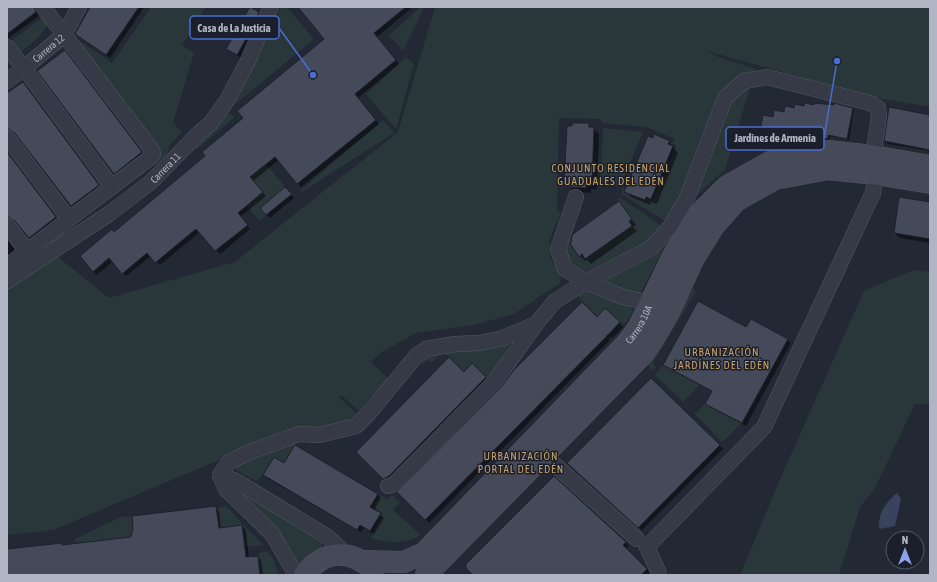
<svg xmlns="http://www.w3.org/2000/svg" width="937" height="582" font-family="'Asap Condensed',sans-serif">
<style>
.green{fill:#29373a}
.water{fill:#3a435d}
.shadow{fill:#0007}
.building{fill:#444a5a;stroke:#1d212d}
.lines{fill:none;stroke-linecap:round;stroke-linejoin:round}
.street-casing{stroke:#545764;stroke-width:16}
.secondary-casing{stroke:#545764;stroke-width:22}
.street{stroke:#363a46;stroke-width:15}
.secondary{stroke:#454958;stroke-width:21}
.labels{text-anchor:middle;stroke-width:3;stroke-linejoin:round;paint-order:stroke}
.street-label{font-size:10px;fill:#b1b4c2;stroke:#1b1f2b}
.neighbourhood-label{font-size:11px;letter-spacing:1px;fill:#c6a168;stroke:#1b1f2b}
.leader{fill:none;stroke:#496dd1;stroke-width:1.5}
.callout-dot{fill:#496dd1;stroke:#1b1f2b;stroke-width:1.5}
.callout{fill:#1b1f2b;stroke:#496dd1;stroke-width:1.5}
.callout-label{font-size:11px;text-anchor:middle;font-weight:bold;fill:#b1b4c2}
</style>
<rect width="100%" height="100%" fill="#232835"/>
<path class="green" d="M 151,7 L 206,7 L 182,45 L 194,53 L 173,123 L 182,132 L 170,144 L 167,155 L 7,274 L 159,155 L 69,34 L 112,63 Z
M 282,7 L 287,7 L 314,39 L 232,107 L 229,103 Z
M 421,7 L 424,8 L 403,51 L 389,35 Z
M 435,7 L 930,7 L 930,107 L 872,97 L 707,51 L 718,57 L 756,69 L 725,169 L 697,195 L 687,210 L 670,224 L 621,194 L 623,188 L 630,190 L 629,194 L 644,200 L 646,197 L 653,200 L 676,146 L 673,143 L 675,139 L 647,127 L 603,123 L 600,119 L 559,118 L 557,211 L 561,212 L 549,241 L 551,260 L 561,274 L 560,283 L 514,314 L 474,325 L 416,333 L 382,352 L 371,362 L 389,379 L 359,411 L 341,395 L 339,397 L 357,414 L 340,425 L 315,429 L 294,427 L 224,458 L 53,530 L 7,535 L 7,287 L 57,256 L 109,298 L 235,262 L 398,132 Z
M 46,15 L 51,21 L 38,38 L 16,56 L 7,44 Z
M 406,57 L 414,64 L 396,129 L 366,94 Z
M 223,106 L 234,118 L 197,149 L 193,144 Z
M 383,120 L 394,133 L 302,192 L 301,190 Z
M 603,128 L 643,132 L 620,186 L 600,185 Z
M 266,164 L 285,187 L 269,200 L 276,207 L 259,221 L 247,206 L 263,192 L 257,185 L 234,190 Z
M 619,197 L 672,233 L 640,294 L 609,286 L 570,265 L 565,250 L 569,237 L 572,241 L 569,243 L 579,256 L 582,254 L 585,259 L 632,226 L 616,203 Z
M 913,270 L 930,272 L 930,404 L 915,404 L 875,488 L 860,507 L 839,575 L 740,575 L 781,477 L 864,291 Z
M 587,288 L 628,305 L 633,310 L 625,324 L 620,322 L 606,308 L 597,317 L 575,293 Z
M 693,288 L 696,291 L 653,363 L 656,367 L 653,370 L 647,365 Z
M 513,339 L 492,377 L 487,378 L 472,363 L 464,372 L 449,357 L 442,353 L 431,363 L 427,360 L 423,364 L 419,361 L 427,355 Z
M 663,365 L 700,384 L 683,402 L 655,375 Z
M 705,404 L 742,423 L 722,442 L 695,414 Z
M 292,442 L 295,445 L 284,463 L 274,457 L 263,475 L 256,481 L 236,470 L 235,464 Z
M 233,486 L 245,495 L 319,539 C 323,542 323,544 322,548 L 302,562 L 297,562 L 290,548 L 279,531 Z
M 380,495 L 387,499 L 392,495 L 400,502 L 393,510 L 421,535 C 404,545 388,543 371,538 L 383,513 L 373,507 Z
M 226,506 L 258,540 L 263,545 L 245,547 L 242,525 L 219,528 L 216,508 Z
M 132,516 L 134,537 L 75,544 L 75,539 L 121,517 Z
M 267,551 L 273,558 L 279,575 L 260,575 L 258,553 Z"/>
<path class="water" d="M 897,493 L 901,499 L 895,526 L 879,529 C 878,513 885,503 897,493 Z"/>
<path class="shadow" d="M 7,7 L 35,7 L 37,11 L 39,16 L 7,39 Z
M 91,7 L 144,7 L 110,58 L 76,34 Z
M 299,7 L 413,7 L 377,37 L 399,64 L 358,98 L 379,124 L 301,187 L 279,160 L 253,181 L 266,196 L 240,217 L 250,229 L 220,254 L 200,232 L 160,265 L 151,256 L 126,276 L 113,261 L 97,275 L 93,271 L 114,233 L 207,156 L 326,39 Z
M 258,13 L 262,17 L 256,31 L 241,58 L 227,49 Z
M 68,55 L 145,156 L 118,177 L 114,173 Z
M 26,86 L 102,189 L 75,209 L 17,133 L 10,131 L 7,132 L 7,95 Z
M 805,107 L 853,109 L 854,110 L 849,140 L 830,136 L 829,140 L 810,138 L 809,140 L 800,138 L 799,141 L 790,139 L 789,143 L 780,141 L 779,147 L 761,144 L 759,142 L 774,118 L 795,109 Z
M 930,116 L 930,151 L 888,144 L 885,141 Z
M 588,124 L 599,134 L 597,189 L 591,189 L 591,193 L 576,192 L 565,183 Z
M 669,142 L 678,153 L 657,204 L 651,202 L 650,205 L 631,197 L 625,191 Z
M 7,152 L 59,221 L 33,241 L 15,220 L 7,220 Z
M 289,192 L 294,198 L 270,218 L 262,208 Z
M 619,202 L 636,225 L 633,227 L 637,231 L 591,264 L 587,260 L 585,261 L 580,256 Z
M 930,203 L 930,243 L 900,238 L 895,233 Z
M 7,239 L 17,253 L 7,261 Z
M 605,309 L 623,327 L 612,338 L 609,336 L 610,340 L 429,523 L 399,492 L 502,388 L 597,318 Z
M 747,329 L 787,340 L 791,343 L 746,426 L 710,407 L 706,403 L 713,392 L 668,368 L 664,364 Z
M 472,365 L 489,381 L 388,482 L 357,452 L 464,374 Z
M 651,380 L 723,449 L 642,530 L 571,467 Z
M 284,465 L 378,495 L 381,498 L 374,510 L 384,518 L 374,534 L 364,528 L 361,532 L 268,479 L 264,475 Z
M 554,477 L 629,546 L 626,549 L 650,572 L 648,575 L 474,575 L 465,566 Z
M 216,507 L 219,511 L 221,528 L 242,526 L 246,530 L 249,558 L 258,557 L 261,560 L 263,575 L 7,575 L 7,550 L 61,544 L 63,546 L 132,538 Z"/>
<path class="building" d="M 7,7 L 34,7 L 36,12 L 7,34 Z
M 90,7 L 139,7 L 106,55 L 75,34 Z
M 250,7 L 259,12 L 252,28 L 237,55 L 226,49 Z
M 298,7 L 406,7 L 374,33 L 396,60 L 355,94 L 376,120 L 297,184 L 275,157 L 250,177 L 263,192 L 238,213 L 248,225 L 215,251 L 196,229 L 155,263 L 147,253 L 122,274 L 109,258 L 93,272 L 80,256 L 112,229 L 114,232 L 205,156 L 202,152 L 243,118 L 237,111 L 324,39 Z
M 65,50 L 142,152 L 114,174 L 37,71 Z
M 23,82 L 99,185 L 71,206 L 14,132 L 7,128 L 7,93 Z
M 805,103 L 814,105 L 815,103 L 834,105 L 834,103 L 853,108 L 847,139 L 828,135 L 828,139 L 808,137 L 808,139 L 799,137 L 798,140 L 788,138 L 788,142 L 778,140 L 777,146 L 758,143 L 763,115 L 773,117 L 774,110 L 784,112 L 785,106 L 794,108 L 795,104 L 804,106 Z
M 889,107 L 930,115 L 930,150 L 884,141 Z
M 572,123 L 589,123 L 589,127 L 594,127 L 592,184 L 586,184 L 586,188 L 569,187 L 569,183 L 564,183 L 567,126 L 572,126 Z
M 654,134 L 670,141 L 668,144 L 673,146 L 651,199 L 646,197 L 645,200 L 624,192 L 648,136 L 653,138 Z
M 7,152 L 56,217 L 29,238 L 14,220 L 7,216 Z
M 285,187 L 292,194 L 266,215 L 260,208 Z
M 899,197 L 930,202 L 930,239 L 894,233 Z
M 619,201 L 632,219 L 629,221 L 632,226 L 585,259 L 582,254 L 579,257 L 570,243 L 572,241 L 571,239 L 573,234 Z
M 698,301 L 746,327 L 751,319 L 788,339 L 742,423 L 705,404 L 712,391 L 663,365 Z
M 582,302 L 597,317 L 605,308 L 620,322 L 608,335 L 607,335 L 607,336 L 425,520 L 397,492 L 501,387 L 514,370 Z
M 449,357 L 464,372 L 472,363 L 486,377 L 389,476 L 383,479 L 356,452 Z
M 651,378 L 720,445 L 638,528 L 567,463 Z
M 295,445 L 378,494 L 370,507 L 381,513 L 370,531 L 360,525 L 357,530 L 263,475 L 274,457 L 284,463 Z
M 554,476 L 626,542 L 623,545 L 647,569 L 641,575 L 473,575 L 466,568 L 466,564 Z
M 216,506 L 219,528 L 242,525 L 246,557 L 258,556 L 260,575 L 7,575 L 7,549 L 62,543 L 62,545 L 131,537 L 133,529 L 132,516 Z"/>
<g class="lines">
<g class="street-casing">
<g id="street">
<path d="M 7,47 L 24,68 L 112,187"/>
<path id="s1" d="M 7,81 L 24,68 L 64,35 L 79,7"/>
<path d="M 7,137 L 69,219"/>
<path d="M 576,197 L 558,249 L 565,269 L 586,282 L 623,297 L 650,303"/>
<path d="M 7,225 L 27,251"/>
<path d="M 7,266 L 151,157 L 153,154 L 152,150 L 43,7"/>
<path id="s2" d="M 7,281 L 109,214 L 151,182 L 200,132 L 210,124 L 226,102 L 247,63 L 271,7"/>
<path d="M 555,465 L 637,539"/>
<path d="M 220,475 L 229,462 L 250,452 L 285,439 L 299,434 L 320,435 L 356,426 L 370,412 L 416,356 L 426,349 L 455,344 L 480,343 L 503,338 L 536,324 L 555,301 L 586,282 L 651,248 L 670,227 L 687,198 L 725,98 L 744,81 L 767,77 L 870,103 L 878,108 L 879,117 L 873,156 L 876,174 L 873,193 L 764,427 L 647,547 L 658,571 L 659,575"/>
<path d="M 220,475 L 236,481 L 328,537 L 347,555"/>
<path d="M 220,475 L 226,489 L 273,535 L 296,575"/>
<path d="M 388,486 L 394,484 L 495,381 L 536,324"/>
</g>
</g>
<g class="secondary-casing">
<g id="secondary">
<path id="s3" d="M 363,561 L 404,562 L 424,553 L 627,343 L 638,328 L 675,252 L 697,216 L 727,186 L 770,162 L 828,151 L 873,156 L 930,166"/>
<path d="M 304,575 C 324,550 349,548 373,570"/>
<path d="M 426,575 L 643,354 L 654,338 L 670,310 L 694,258 L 714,226 L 736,201 L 775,179 L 828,169 L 876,174 L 930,183"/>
</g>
</g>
<use href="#street" class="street"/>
<use href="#secondary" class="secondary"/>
</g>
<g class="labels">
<g class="street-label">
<text dy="4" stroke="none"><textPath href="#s1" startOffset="53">Carrera 12</textPath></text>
<text dy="4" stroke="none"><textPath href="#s2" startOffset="195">Carrera 11</textPath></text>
<text dy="4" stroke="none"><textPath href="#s3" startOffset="377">Carrera 10A</textPath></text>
</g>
<g class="neighbourhood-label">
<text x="611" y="172">CONJUNTO RESIDENCIAL<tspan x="611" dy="13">GUADUALES DEL EDÉN</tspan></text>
<text x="722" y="356">URBANIZACIÓN<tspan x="722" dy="13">JARDÍNES DEL EDÉN</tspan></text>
<text x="521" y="460">URBANIZACIÓN<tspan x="521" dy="13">PORTAL DEL EDÉN</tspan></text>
</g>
</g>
<path class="leader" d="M313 75L279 28M837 61L824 138"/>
<g class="callout-dot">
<circle cx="313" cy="75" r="4"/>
<circle cx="837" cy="61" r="4"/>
</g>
<g class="callout">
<rect x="190" y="16" width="89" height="23" rx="4"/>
<rect x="726" y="127" width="98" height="23" rx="4"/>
</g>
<g class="callout-label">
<text x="234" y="32">Casa de La Justicia</text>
<text x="775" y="142">Jardines de Armenia</text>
</g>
<rect width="937" height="582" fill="none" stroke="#b1b4c2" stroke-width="16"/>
<g transform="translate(905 550)"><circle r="19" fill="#1b1f2b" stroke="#575b67"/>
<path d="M0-3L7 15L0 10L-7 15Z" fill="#8da2eb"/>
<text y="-6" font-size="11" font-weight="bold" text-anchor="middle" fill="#b1b4c2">N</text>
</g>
</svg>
